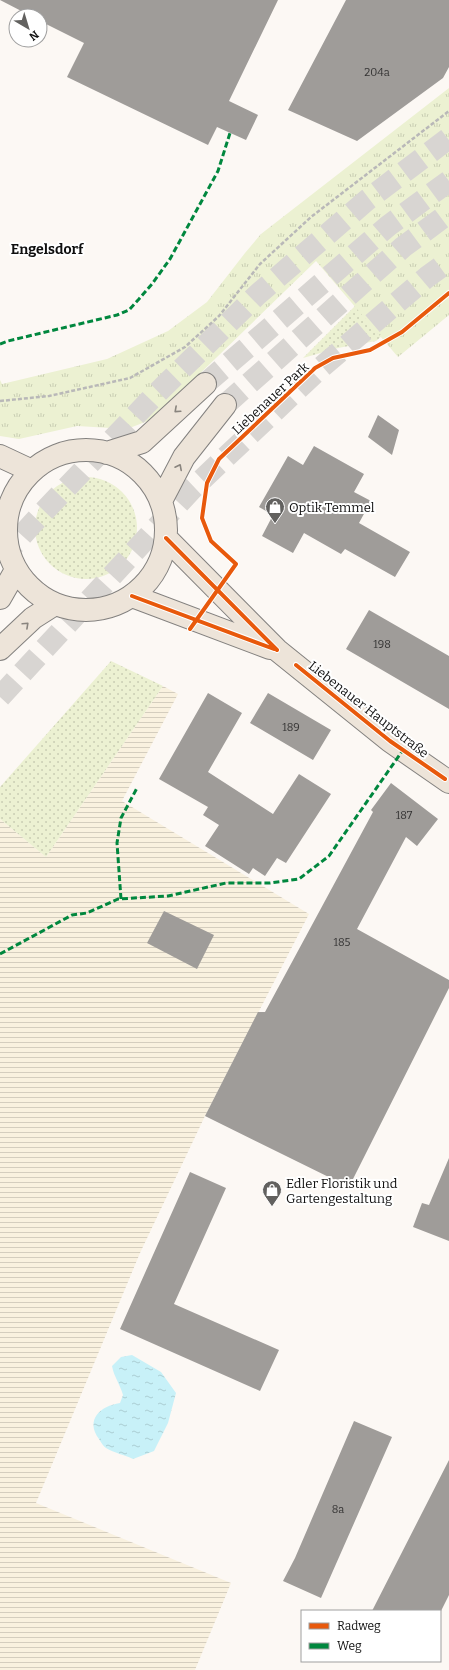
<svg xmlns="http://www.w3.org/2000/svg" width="449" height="1670" font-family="Bitter,serif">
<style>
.farmland{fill:url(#farmland-rules)}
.grass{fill:url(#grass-dots)}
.park{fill:url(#park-tufts)}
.water{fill:url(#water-ripples)}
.building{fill:#9f9c99}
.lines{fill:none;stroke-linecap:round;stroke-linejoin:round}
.primary-tunnel{stroke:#d8d5d2;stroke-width:22;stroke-dasharray:22 11;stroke-linecap:butt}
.primary-casing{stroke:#83817f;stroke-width:24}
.path{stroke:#b9b8b8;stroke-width:2.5;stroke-dasharray:4 2;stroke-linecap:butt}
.primary{stroke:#ede4d9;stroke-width:22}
.quiet{stroke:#00873e;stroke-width:3;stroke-dasharray:6 3;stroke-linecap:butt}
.cycleway-casing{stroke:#fff;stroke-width:6}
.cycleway{stroke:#e8590c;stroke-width:4}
.oneway{stroke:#89847e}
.labels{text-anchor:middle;stroke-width:4;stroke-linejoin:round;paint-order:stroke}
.number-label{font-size:11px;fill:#333232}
.street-label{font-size:13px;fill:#0f0f0f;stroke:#fff}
.poi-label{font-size:13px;fill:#0f0f0f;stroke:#fff;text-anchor:start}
.neighbourhood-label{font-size:14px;font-weight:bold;fill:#0f0f0f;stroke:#fff}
</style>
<defs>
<pattern id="farmland-rules" width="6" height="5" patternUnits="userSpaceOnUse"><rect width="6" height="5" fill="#f9f1df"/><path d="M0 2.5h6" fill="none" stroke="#d4cdbe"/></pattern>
<pattern id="grass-dots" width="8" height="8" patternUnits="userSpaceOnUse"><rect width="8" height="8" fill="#ecf1d2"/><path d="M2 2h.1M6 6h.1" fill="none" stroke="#c9cdb3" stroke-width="1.8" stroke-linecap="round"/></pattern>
<pattern id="park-tufts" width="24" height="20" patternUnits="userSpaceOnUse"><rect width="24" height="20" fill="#ecf1d2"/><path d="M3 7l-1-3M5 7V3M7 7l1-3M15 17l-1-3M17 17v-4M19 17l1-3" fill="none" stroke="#c9cdb3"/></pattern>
<pattern id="water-ripples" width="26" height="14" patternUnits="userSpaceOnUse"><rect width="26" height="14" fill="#c8f1f8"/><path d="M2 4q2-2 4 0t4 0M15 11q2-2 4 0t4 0" fill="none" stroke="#abcdd3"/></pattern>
</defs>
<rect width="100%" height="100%" fill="#fcf8f4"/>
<path class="farmland" d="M 163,686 L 178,694 L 122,801 L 309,914 L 205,1116 L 140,1253 L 36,1503 L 231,1583 L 195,1670 L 0,1670 L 0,819 L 46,857 Z"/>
<path class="grass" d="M 370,291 L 388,331 L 376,341 L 338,348 L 303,358 Z
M35 528a51 51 0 1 1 102 0a51 51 0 1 1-102 0Z
M 111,661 L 163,686 L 46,857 L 0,819 L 0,787 Z"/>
<path class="park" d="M 449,88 L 449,315 L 398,357 L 316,261 L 153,419 L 127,429 L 77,426 L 19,439 L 0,436 L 0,380 L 2,384 L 107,359 L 168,331 L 207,302 L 245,253 L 261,234 Z"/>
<path class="water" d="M 132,1355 L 161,1372 L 176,1393 L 168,1423 L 154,1451 L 133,1459 C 125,1455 114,1453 106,1448 C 103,1446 101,1442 99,1439 C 85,1420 100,1406 120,1403 L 123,1395 C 120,1384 114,1377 112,1366 L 121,1357 Z"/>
<path class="building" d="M 0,0 L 278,0 L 229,101 L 258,115 L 246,140 L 217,127 L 208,145 L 67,77 L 84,43 L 40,21 L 40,16 L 31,16 Z
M 346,0 L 449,0 L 449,67 L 443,78 L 357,141 L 288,110 Z
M 378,415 L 399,430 L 392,455 L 368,437 Z
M 314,446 L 364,474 L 354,492 L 371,501 L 359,523 L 410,552 L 395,577 L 345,549 L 341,554 L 304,533 L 293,553 L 262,536 L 273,515 L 259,507 L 288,456 L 303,465 Z
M 369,610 L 449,656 L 449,709 L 346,649 Z
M 208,693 L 242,713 L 208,772 L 273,814 L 299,774 L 331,794 L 286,863 L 277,858 L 265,876 L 253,868 L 249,874 L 205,846 L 219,825 L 203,815 L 208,807 L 159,779 Z
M 268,693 L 331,730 L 313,760 L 250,723 Z
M 391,783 L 438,819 L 417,846 L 406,837 L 357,929 L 449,980 L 449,988 L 349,1187 L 205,1116 L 258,1012 L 265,1012 L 373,812 L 371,810 Z
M 164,911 L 214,935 L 197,969 L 147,943 Z
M 449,1158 L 449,1241 L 413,1227 L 422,1203 L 429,1205 Z
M 190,1172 L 226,1188 L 174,1304 L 279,1350 L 260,1391 L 120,1329 Z
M 354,1421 L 392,1437 L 321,1598 L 283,1581 L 295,1558 Z
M 449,1460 L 449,1595 L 441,1611 L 372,1611 Z"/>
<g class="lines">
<path class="primary-tunnel" d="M 205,384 L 388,226 L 449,181
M 225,405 L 403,247 L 449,213
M 0,560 L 33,523 L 152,398 L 257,295 L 367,200 L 449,138
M 0,697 L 193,488 L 317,371 L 427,277 L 449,261"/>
<g class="primary-casing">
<path id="primary" d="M6 530a80 80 0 1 1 160 0a80 80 0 1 1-160 0Z
M 107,453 L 142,442 L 205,384
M 0,456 L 32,471
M 161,501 L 184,457 L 225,405
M 166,538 L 277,650 L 390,741 L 449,782
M 132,596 L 270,648
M 0,598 L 16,570
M 0,649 L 33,618 L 55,604"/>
</g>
<path class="path" d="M 0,401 L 49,396 L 130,378 L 185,347 L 219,316 L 260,264 L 311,217 L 449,111"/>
<use href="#primary" class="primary"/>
<path class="quiet" d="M 0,344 L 8,341 L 117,315 L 129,310 L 139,299 L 152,284 L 170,259 L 218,171 L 230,133
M 121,899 L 117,843 L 121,818 L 137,788
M 0,954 L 72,915 L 87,913 L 118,899 L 168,896 L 226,883 L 270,883 L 299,879 L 329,856 L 403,750"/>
<g class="cycleway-casing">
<path id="cycleway" d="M 166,538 L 277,650
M 132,596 L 274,649
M 190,629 L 236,564 L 211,541 L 202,518 L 207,483 L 219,459 L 315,368 L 333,358 L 370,350 L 402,332 L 449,293
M 296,665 L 390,741 L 445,779"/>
</g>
<use href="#cycleway" class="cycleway"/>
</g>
<defs><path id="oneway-chevron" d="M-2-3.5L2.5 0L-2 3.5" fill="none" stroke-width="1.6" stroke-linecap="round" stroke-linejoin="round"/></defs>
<g class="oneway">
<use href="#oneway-chevron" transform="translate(177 410) rotate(138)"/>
<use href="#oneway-chevron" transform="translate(179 467) rotate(-63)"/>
<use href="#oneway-chevron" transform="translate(26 625) rotate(-43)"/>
</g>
<defs>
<g id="shop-pin" transform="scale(1)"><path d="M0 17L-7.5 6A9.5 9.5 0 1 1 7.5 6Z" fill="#62615f" stroke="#fff"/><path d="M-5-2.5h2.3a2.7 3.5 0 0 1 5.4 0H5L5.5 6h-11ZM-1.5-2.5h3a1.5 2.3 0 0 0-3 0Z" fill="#fff"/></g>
</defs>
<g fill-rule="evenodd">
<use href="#shop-pin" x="275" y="507"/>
<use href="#shop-pin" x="272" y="1190"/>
</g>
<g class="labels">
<g class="number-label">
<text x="377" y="76">204a</text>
<text x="382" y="648">198</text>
<text x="291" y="731">189</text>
<text x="404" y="819">187</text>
<text x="342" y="946">185</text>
<text x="338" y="1513">8a</text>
</g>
<g class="street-label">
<text transform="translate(270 398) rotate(-43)" y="5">Liebenauer Park</text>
<text transform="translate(369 709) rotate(38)" y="5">Liebenauer Hauptstraße</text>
</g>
<g class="poi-label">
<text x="289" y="512">Optik Temmel</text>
<text x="286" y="1188">Edler Floristik und<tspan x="286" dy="15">Gartengestaltung</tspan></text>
</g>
<g class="neighbourhood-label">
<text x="47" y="254">Engelsdorf</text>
</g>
</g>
<rect x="301" y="1610" width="140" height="52" fill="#ffffff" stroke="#9f9f9f"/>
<rect x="309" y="1623" width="20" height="6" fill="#e8590c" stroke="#9f9f9f"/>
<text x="337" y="1630" font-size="12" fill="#0f0f0f">Radweg</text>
<rect x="309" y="1643" width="20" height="6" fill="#00873e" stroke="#9f9f9f"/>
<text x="337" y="1650" font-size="12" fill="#0f0f0f">Weg</text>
<g transform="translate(28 28) rotate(142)"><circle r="19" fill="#ffffff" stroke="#9f9f9f"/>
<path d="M0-3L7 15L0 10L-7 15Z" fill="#62615f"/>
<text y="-6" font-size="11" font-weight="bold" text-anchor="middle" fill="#0f0f0f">N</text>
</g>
</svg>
